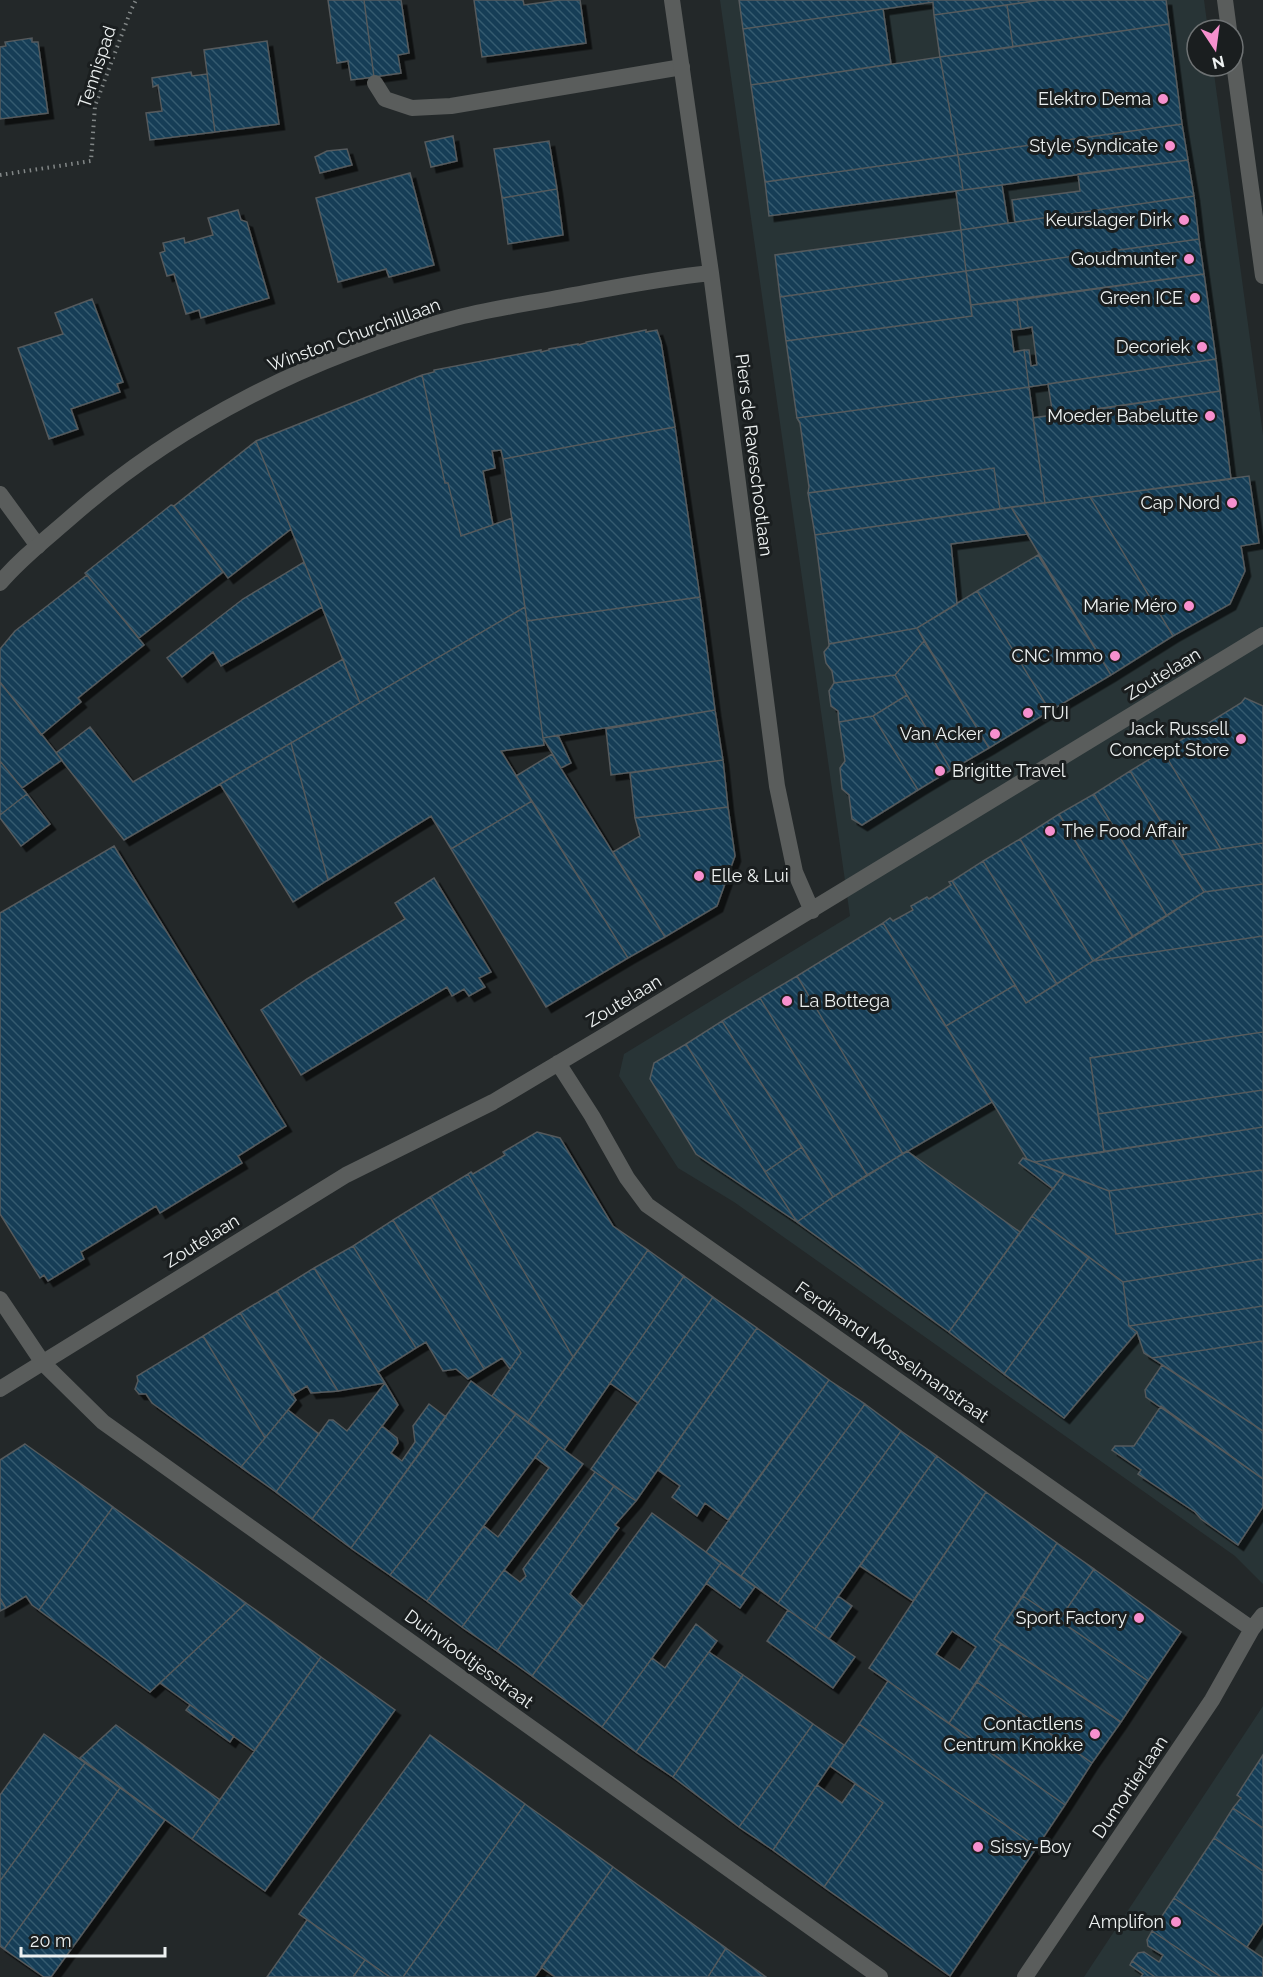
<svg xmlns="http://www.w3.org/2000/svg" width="1263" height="1977" font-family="Raleway,sans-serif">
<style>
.built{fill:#283436}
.building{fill:url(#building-back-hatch);stroke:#555a5d;stroke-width:1.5;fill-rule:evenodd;filter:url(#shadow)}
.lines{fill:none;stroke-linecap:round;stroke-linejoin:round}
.path{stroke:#828787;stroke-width:4;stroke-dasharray:1.5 4.5;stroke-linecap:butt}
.service{stroke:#5a5d5c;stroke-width:16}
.minor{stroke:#5a5d5c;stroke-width:16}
.tertiary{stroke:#5a5d5c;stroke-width:16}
.poi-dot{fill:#f790ce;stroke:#1a1e1f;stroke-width:2}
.labels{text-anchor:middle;stroke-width:6;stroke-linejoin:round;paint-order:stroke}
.street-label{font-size:18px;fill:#edf1f1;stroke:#1a1e1f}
.poi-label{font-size:18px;fill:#edf1f1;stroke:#1a1e1f;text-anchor:end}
</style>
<defs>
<pattern id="building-back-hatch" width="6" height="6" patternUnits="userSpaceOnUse" patternTransform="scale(1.5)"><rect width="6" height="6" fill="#123e56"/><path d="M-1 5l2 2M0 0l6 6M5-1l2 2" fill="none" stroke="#355a6f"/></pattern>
<filter id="shadow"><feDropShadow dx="5.5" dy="5.5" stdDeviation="0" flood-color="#0009"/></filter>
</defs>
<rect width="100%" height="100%" fill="#232829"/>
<path class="built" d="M 720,0 L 1204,0 L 1208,30 L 1197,30 L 1197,66 L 1213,66 L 1263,435 L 1263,1584 L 1235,1556 L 734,1202 L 678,1168 L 619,1076 L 624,1054 L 850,916 Z
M 1263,1706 L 1263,1977 L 1084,1977 Z"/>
<path class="building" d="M 328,0 L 364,0 L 374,77 L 351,80 L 348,61 L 337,63 Z
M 364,0 L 401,0 L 409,53 L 398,55 L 401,73 L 374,77 Z
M 474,0 L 523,0 L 524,5 L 560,0 L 580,0 L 586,43 L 482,57 Z
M 739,0 L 1042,0 L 934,15 L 933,2 L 743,29 Z
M 1042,0 L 1166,0 L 1169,24 L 1013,47 L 1007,5 Z
M 1007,5 L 1013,47 L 940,57 L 934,15 Z
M 883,9 L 891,64 L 751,85 L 743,29 Z
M 1169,24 L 1182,124 L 958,155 L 940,57 Z
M 32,38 L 32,42 L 38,42 L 48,113 L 0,119 L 0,47 L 6,46 L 5,42 Z
M 267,41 L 279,124 L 215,132 L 204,50 Z
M 940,57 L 958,155 L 765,182 L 751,85 Z
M 191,72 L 192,76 L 207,74 L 215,132 L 150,140 L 146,113 L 162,111 L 158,85 L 153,87 L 152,78 Z
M 1182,124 L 1188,160 L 963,190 L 958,155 Z
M 453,136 L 457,161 L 431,167 L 425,142 Z
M 549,141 L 557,189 L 502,198 L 494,149 Z
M 347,149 L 352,165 L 320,173 L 315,157 L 327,151 Z
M 958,155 L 963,190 L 769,216 L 765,182 Z
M 1188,160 L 1194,196 L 1015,222 L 1012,200 L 1080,191 L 1078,174 Z
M 410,173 L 434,265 L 389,277 L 386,269 L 338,282 L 316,198 Z
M 1002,185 L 1008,223 L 961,230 L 956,191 Z
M 557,189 L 563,235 L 508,244 L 502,198 Z
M 1194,196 L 1199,239 L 966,271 L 961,230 Z
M 238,210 L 241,220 L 247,222 L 269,298 L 201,318 L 199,310 L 186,314 L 174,274 L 167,276 L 160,253 L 165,251 L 163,243 L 184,238 L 185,243 L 213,235 L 208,218 Z
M 961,230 L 966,271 L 780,297 L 775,255 Z
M 1199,239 L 1204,274 L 971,305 L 966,271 Z
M 966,271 L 972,316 L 786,341 L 780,297 Z
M 1204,274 L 1216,359 L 1029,387 L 1024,350 L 1029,350 L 1031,366 L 1037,365 L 1032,327 L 1021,329 L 1017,300 Z
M 92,299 L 123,382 L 117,384 L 120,392 L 71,409 L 78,429 L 49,439 L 18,348 L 63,334 L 55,313 Z
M 1017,300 L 1021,329 L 1011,330 L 1014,352 L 1024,350 L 1029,387 L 797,418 L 786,341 L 972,316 L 971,305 Z
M 646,330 L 646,332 L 657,330 L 661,342 L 675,427 L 503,459 L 501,450 L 492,451 L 495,468 L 483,471 L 493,525 L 461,536 L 448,483 L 445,483 L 422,375 L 434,372 L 434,370 L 541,350 L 541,352 L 549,350 L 549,349 L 578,344 L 578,345 L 586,343 L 586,342 Z
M 1216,359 L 1220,391 L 1053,416 L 1048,384 Z
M 422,375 L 445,483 L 448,483 L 461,536 L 512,518 L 525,607 L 360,703 L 256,441 Z
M 1029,387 L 1045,503 L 1000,509 L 994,468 L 808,493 L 809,487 L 800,423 L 797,418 Z
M 1220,391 L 1231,479 L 1045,503 L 1033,418 Z
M 675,427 L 700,597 L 527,621 L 503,459 Z
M 256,441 L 291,529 L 228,578 L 174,506 Z
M 994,468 L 1000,509 L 815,535 L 808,493 Z
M 1249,476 L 1259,543 L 1241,546 L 1245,571 L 1230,604 L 1173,636 L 1090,497 Z
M 1090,497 L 1173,636 L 1111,675 L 1011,507 Z
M 171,505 L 174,506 L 223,572 L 139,638 L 85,573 Z
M 1011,507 L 1028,534 L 951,544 L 957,604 L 917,628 L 829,644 L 815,535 Z
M 1038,555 L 1111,675 L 1050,711 L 977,591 Z
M 304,562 L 322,607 L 221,666 L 213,652 L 182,677 L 167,658 L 243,599 Z
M 87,575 L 144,645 L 78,698 L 81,702 L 41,735 L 0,682 L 0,649 L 15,631 Z
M 977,591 L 1050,711 L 989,748 L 917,628 Z
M 700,597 L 715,710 L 543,738 L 527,621 Z
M 525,607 L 544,745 L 501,751 L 532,801 L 451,849 L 431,816 L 328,880 L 291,743 Z
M 917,628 L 924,641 L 895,675 L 834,683 L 832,671 L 826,663 L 824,652 L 829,646 L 829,644 Z
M 924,641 L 989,748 L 951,770 L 895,675 Z
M 343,659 L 360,703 L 124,840 L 56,753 L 90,727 L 133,782 Z
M 895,675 L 907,695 L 873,716 L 839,722 L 838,711 L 831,706 L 829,691 L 834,683 Z
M 0,682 L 62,760 L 22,788 L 0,761 Z
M 907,695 L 951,770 L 918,790 L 873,716 Z
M 1245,698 L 1263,706 L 1263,843 L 1221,849 L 1163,751 L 1241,703 Z
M 715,710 L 723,760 L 611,775 L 606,729 Z
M 873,716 L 918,790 L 862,825 L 852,819 L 849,795 L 842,789 L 840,768 L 845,761 L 839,722 Z
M 558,735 L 571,763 L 561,768 L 543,738 Z
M 291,743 L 328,880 L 293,902 L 220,784 Z
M 1163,751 L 1221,849 L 1181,855 L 1130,771 Z
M 552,754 L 665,937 L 628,958 L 516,776 Z
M 723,760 L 728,807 L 635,818 L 630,773 Z
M 0,761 L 27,794 L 0,815 Z
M 1130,771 L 1204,892 L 1167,916 L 1094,794 Z
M 27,794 L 50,824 L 21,846 L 0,818 L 0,815 Z
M 1094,794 L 1167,916 L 1133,937 L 1059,814 Z
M 532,801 L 628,958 L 546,1007 L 451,849 Z
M 728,807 L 735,856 L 717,906 L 665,937 L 613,852 L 640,836 L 635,818 Z
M 1059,814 L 1133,937 L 1093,961 L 1020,839 Z
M 1020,839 L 1093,961 L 1057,984 L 983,861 Z
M 1263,843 L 1263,884 L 1204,892 L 1181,855 Z
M 114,846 L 286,1126 L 238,1156 L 242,1163 L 160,1213 L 156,1206 L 81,1252 L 84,1259 L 48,1281 L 44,1275 L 40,1278 L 0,1214 L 0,913 Z
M 983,861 L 1057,984 L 1026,1003 L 952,881 Z
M 434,878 L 491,972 L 479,978 L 485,987 L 469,996 L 464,989 L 452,996 L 447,987 L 301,1075 L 261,1010 L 307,979 L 405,919 L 395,903 Z
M 952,881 L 1015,985 L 946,1026 L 883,923 L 890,918 L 893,921 L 913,910 L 911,906 L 927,897 L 929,899 L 951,885 L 949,882 Z
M 1263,884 L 1263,936 L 1093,961 L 1204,892 Z
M 883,923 L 992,1102 L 903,1154 L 797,976 Z
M 1263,936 L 1263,1032 L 1090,1058 L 1104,1152 L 1034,1162 L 1027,1159 L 946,1026 L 1015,985 L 1026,1003 L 1093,961 Z
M 797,976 L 903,1154 L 867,1175 L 760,998 Z
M 760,998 L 867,1175 L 833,1197 L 722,1021 Z
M 722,1021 L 802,1147 L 765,1172 L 686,1044 Z
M 1263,1032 L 1263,1090 L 1098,1114 L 1090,1058 Z
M 686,1044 L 765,1172 L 797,1222 L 696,1154 L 650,1079 L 654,1063 Z
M 1263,1090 L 1263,1127 L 1104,1152 L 1098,1114 Z
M 1263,1127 L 1263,1170 L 1109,1191 L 1034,1162 Z
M 537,1132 L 560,1138 L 613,1226 L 648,1250 L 573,1357 L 468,1174 L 471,1172 L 473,1174 L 505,1155 L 503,1152 Z
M 802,1147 L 833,1197 L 797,1222 L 765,1172 Z
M 907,1151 L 1020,1232 L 949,1332 L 797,1222 L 833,1197 Z
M 1023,1158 L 1034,1162 L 1064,1174 L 1053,1189 L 1019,1163 Z
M 1263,1170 L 1263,1213 L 1116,1234 L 1109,1191 Z
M 468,1174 L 573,1357 L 528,1422 L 492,1396 L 521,1353 L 430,1197 Z
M 1064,1174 L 1109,1191 L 1116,1234 L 1263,1213 L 1263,1259 L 1123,1282 L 1032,1216 Z
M 430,1197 L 521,1353 L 510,1369 L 502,1358 L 484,1369 L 393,1220 Z
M 1032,1216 L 1089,1257 L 1004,1374 L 949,1332 Z
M 393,1220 L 484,1369 L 468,1379 L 456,1369 L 443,1371 L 426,1342 L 416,1348 L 353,1246 Z
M 353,1246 L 416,1348 L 378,1372 L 314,1268 Z
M 648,1250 L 684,1276 L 564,1450 L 528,1422 Z
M 1089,1257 L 1123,1282 L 1129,1326 L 1137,1332 L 1064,1418 L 1004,1374 Z
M 1263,1259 L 1263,1306 L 1129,1326 L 1123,1282 Z
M 314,1268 L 378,1372 L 385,1383 L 338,1391 L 277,1291 Z
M 684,1276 L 713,1297 L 638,1403 L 610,1383 Z
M 277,1291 L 338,1391 L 311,1393 L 307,1386 L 292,1395 L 240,1313 Z
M 713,1297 L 757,1328 L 636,1501 L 591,1469 Z
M 1263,1306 L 1263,1341 L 1152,1358 L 1144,1353 L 1137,1332 L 1129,1326 Z
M 240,1313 L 296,1400 L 265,1438 L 203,1336 Z
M 757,1328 L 829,1380 L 728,1520 L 705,1503 L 697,1516 L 672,1497 L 680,1486 L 658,1470 Z
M 203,1336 L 265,1438 L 241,1467 L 152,1403 L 146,1394 L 139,1394 L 135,1389 L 138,1381 L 137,1376 Z
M 1263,1341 L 1263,1431 L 1152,1358 Z
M 1162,1365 L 1263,1431 L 1263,1479 L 1146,1397 L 1145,1390 Z
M 829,1380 L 865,1404 L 741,1576 L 706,1552 Z
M 471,1381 L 516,1414 L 390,1575 L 351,1548 Z
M 385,1383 L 398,1405 L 312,1519 L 276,1492 L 329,1420 L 333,1420 L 347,1431 Z
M 429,1404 L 446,1417 L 351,1548 L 312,1519 L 382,1426 L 397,1438 L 398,1443 L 391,1453 L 402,1461 L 415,1442 L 413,1426 Z
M 865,1404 L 901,1431 L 778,1603 L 741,1576 Z
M 1161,1406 L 1263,1479 L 1263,1507 L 1238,1545 L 1201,1519 L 1195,1512 L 1138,1474 L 1141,1470 L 1112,1450 L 1115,1446 L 1134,1446 Z
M 288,1410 L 319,1434 L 276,1492 L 241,1467 Z
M 516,1414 L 549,1439 L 427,1601 L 390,1575 Z
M 901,1431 L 937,1456 L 815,1629 L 778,1603 Z
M 549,1439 L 583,1464 L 462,1627 L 427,1601 L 484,1526 L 498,1537 L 549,1468 L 535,1457 Z
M 25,1444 L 113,1507 L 39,1610 L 32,1605 L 26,1596 L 6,1608 L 0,1598 L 0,1460 Z
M 937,1456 L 986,1492 L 913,1601 L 860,1566 Z
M 595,1472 L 614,1486 L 497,1651 L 462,1627 L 504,1570 L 520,1582 L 526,1576 L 523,1569 Z
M 614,1486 L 636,1501 L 615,1525 L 619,1528 L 570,1594 L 583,1606 L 532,1676 L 497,1651 Z
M 986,1492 L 1057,1543 L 994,1639 L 1001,1644 L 949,1723 L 869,1668 ZM 952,1631 L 976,1647 L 960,1670 L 936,1654 Z
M 113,1507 L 246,1603 L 150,1692 L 39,1610 Z
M 652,1513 L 721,1563 L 602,1727 L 532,1676 Z
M 1057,1543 L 1094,1569 L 1059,1620 L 1023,1596 Z
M 721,1563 L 755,1587 L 740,1608 L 706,1583 Z
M 1094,1569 L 1181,1632 L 1148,1681 L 1059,1620 Z
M 838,1596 L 852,1606 L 829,1639 L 815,1629 Z
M 1023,1596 L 1148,1681 L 1121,1722 L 994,1639 Z
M 0,1598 L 6,1608 L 0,1611 Z
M 246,1603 L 321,1657 L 254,1751 L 160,1683 Z
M 788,1610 L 855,1657 L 833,1688 L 767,1641 Z
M 696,1624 L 717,1641 L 636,1752 L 602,1727 L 652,1658 L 665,1668 Z
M 1001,1644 L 1121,1722 L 1092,1763 L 977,1682 Z
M 709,1652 L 743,1675 L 673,1777 L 636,1752 Z
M 321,1657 L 395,1710 L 265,1891 L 192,1839 Z
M 743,1675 L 813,1724 L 739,1827 L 673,1777 Z
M 888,1681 L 1065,1805 L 1037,1847 L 859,1724 Z
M 977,1682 L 1092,1763 L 1065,1805 L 949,1723 Z
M 190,1705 L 234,1736 L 230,1742 L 186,1710 Z
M 813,1724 L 844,1745 L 773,1850 L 739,1827 Z
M 859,1724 L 1037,1847 L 950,1976 L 824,1887 L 883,1803 L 830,1766 Z
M 116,1725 L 220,1800 L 192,1839 L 80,1758 Z
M 44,1734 L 85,1763 L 0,1881 L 0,1795 Z
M 430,1735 L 525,1804 L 403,1977 L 390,1977 L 299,1914 Z
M 1263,1755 L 1263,1828 L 1233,1808 L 1241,1798 L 1237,1795 Z
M 85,1763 L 120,1788 L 4,1949 L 0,1946 L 0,1881 Z
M 855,1784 L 883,1803 L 824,1887 L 773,1850 L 817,1785 L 842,1803 Z
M 120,1788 L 165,1820 L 51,1977 L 44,1977 L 4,1949 Z
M 525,1804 L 613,1867 L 535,1977 L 403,1977 Z
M 1233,1808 L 1263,1828 L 1263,1871 L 1214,1838 Z
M 1214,1838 L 1263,1871 L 1263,1923 L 1247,1947 L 1174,1898 Z
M 613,1867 L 726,1948 L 708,1977 L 555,1977 L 541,1967 Z
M 1174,1898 L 1263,1958 L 1263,1977 L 1221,1977 L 1152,1931 Z
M 307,1920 L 365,1960 L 353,1977 L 267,1977 Z
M 1152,1931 L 1221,1977 L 1155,1977 L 1132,1961 L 1138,1953 L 1144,1952 L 1159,1962 L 1163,1955 L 1148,1946 L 1147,1940 Z
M 726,1948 L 766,1977 L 708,1977 Z
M 365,1960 L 390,1977 L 353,1977 Z
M 1132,1961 L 1155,1977 L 1141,1977 L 1143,1974 L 1130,1965 Z"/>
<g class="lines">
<path class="path" d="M 0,175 L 91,161 L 95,106 L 131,10 L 136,0"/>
<path class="service" d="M 375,83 L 385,99 L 412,108 L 451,106 L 682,67
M 0,494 L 38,546"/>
<path class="minor" d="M 672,0 L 711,273 L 777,786 L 795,872 L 812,911
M 0,583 C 20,559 46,539 70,518 C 178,423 313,355 452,319 C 488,309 526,304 563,297 C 612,288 661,278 711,273
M 558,1063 L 592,1116 L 627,1178 L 647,1205 L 1252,1629
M 0,1299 L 43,1363 L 103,1422 L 880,1977
M 0,1389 L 346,1175 L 493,1102 L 614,1030 L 1263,635
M 1025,1977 L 1212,1700 L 1252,1629 L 1263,1615"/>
<path class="tertiary" d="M 1225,0 L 1229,30
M 1233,56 L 1263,276"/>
</g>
<g class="poi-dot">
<circle cx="1163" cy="99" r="6"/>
<circle cx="1170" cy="146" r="6"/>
<circle cx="1184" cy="220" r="6"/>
<circle cx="1189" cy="259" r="6"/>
<circle cx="1195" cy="298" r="6"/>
<circle cx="1202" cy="347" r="6"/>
<circle cx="1210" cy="416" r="6"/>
<circle cx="1232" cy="503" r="6"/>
<circle cx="1189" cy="606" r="6"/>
<circle cx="1115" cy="656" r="6"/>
<circle cx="1028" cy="713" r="6"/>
<circle cx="995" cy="734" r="6"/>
<circle cx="1241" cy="739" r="6"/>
<circle cx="940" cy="771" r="6"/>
<circle cx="1050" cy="831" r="6"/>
<circle cx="699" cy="876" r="6"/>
<circle cx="787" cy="1001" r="6"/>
<circle cx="1139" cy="1618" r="6"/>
<circle cx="1095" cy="1734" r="6"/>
<circle cx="978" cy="1847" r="6"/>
<circle cx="1176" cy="1922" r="6"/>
</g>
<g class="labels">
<g class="street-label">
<text transform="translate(97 67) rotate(-72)" y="6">Tennispad</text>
<text transform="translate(354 335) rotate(-20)" y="6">Winston Churchilllaan</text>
<text transform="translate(754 455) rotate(83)" y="6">Piers de Raveschootlaan</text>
<text transform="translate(1163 674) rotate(-31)" y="6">Zoutelaan</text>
<text transform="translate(624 1001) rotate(-31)" y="6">Zoutelaan</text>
<text transform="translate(202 1241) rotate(-32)" y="6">Zoutelaan</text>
<text transform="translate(892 1352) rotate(35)" y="6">Ferdinand Mosselmanstraat</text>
<text transform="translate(469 1659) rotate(36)" y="6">Duinviooltjesstraat</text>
<text transform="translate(1130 1787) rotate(-56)" y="6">Dumortierlaan</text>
</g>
<g class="poi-label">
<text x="1151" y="105">Elektro Dema</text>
<text x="1158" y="152">Style Syndicate</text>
<text x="1172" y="226">Keurslager Dirk</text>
<text x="1177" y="265">Goudmunter</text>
<text x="1183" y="304">Green ICE</text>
<text x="1190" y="353">Decoriek</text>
<text x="1198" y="422">Moeder Babelutte</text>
<text x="1220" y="509">Cap Nord</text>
<text x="1177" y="612">Marie Méro</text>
<text x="1103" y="662">CNC Immo</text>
<text x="1040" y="719" text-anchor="start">TUI</text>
<text x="1229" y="735">Jack Russell<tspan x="1229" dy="21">Concept Store</tspan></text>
<text x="983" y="740">Van Acker</text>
<text x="952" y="777" text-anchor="start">Brigitte Travel</text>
<text x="1062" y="837" text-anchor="start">The Food Affair</text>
<text x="711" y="882" text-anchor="start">Elle &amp; Lui</text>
<text x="799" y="1007" text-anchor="start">La Bottega</text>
<text x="1127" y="1624">Sport Factory</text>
<text x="1083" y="1730">Contactlens<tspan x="1083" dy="21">Centrum Knokke</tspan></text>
<text x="990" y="1853" text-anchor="start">Sissy-Boy</text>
<text x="1164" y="1928">Amplifon</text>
</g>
</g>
<g transform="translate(1215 48) rotate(167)"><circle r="28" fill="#1a1e1f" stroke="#6e7273" stroke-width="1.5"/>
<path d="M0-4.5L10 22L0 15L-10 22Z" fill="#f790ce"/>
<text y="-9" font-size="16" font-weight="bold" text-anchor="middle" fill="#edf1f1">N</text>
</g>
<path d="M21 1947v9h144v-9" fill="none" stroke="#edf1f1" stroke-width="3"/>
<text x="30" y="1947" font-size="18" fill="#edf1f1" stroke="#1a1e1f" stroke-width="4.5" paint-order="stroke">20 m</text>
</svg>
